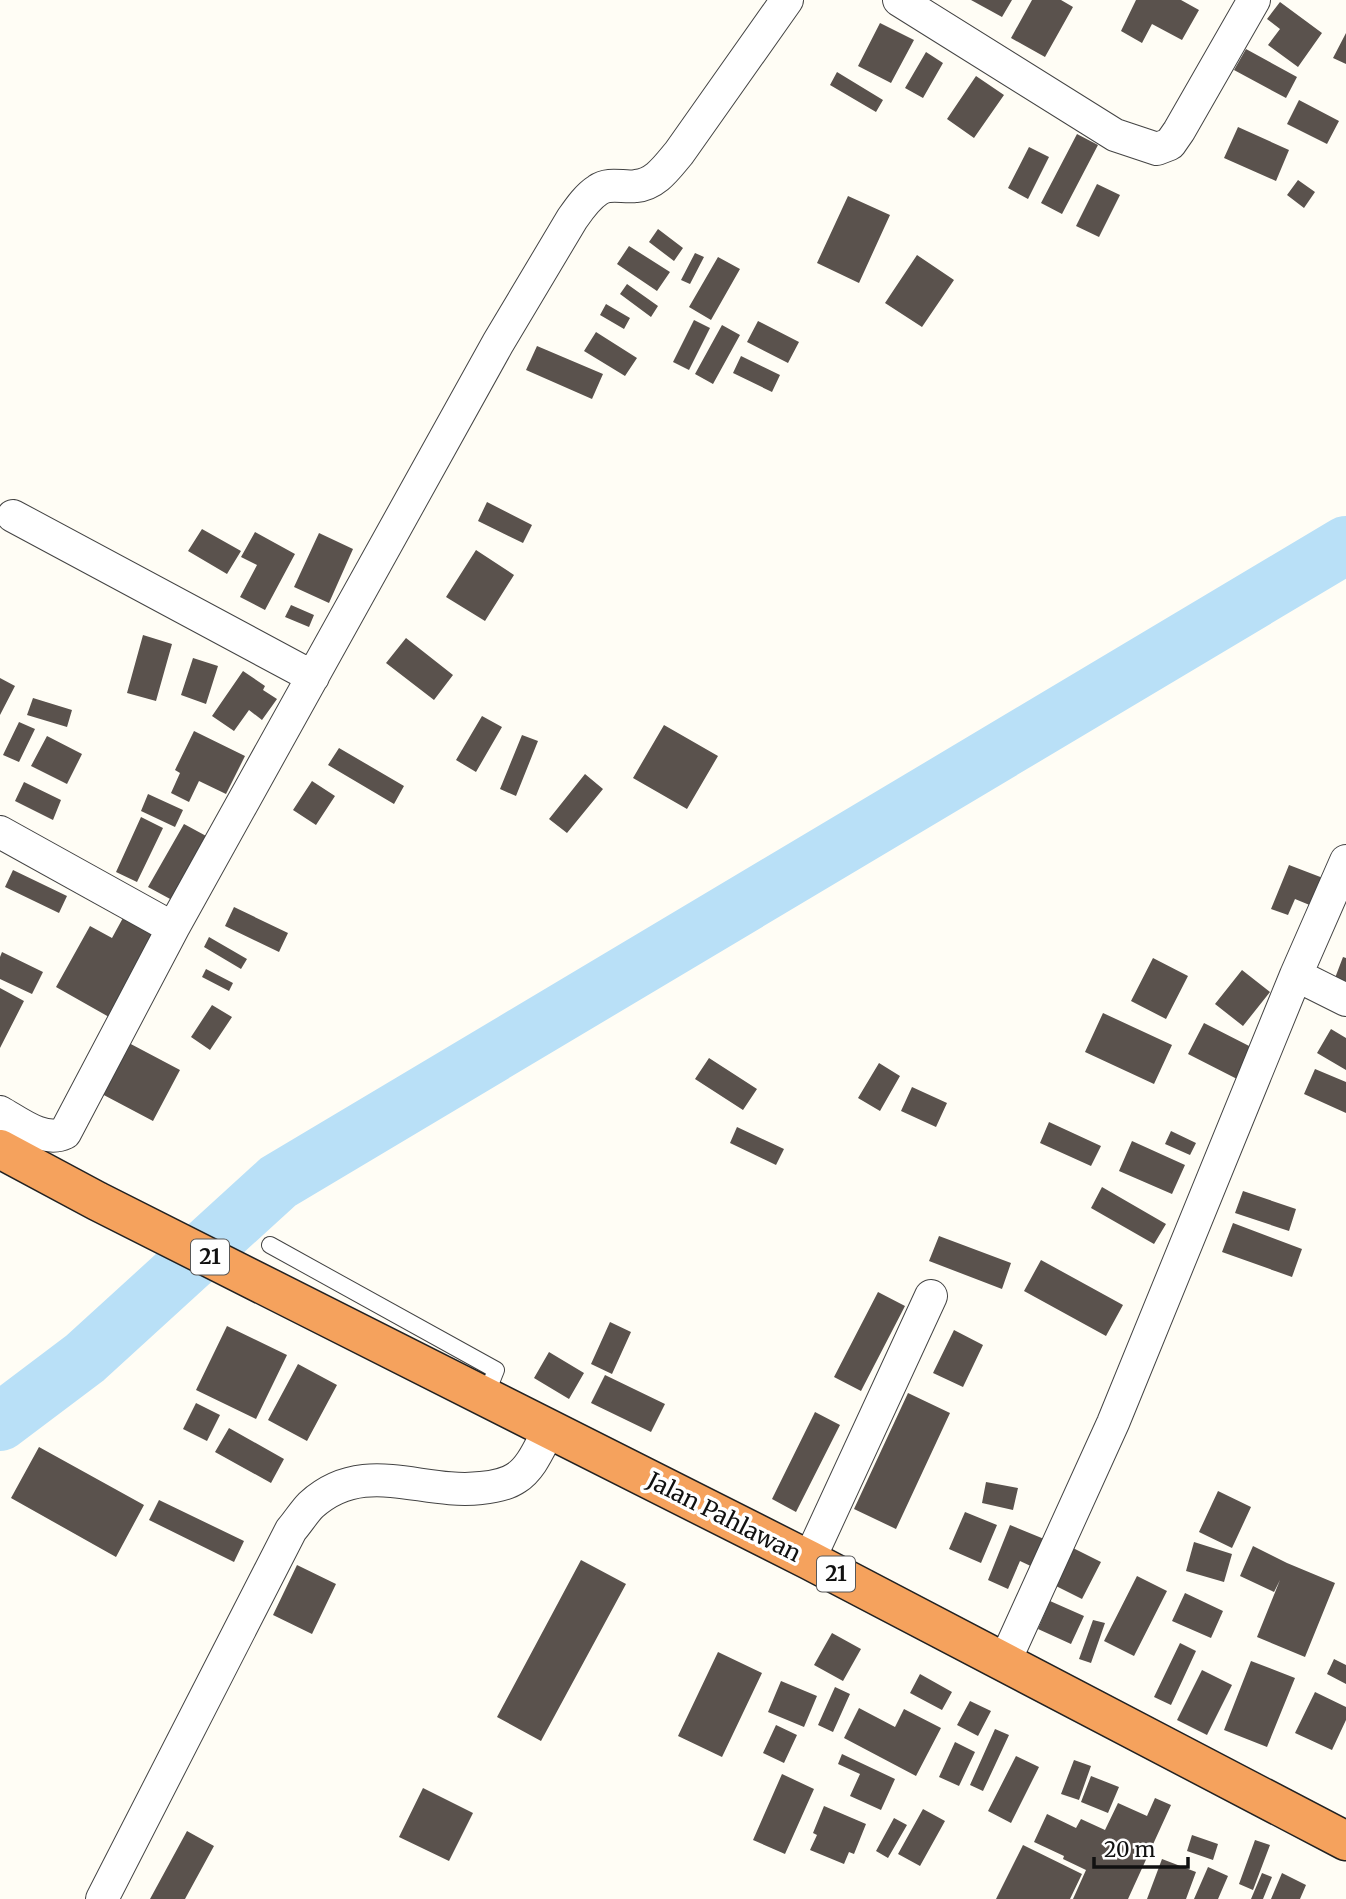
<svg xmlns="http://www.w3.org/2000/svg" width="1346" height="1899" font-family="Merriweather,serif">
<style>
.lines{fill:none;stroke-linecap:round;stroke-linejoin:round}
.river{stroke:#b9e0f7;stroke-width:58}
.building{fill:#5a524d}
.lane-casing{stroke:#444;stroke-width:18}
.street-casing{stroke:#444;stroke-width:34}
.highway-casing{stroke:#222;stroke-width:41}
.lane{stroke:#fff;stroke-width:16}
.street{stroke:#fff;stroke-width:32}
.highway{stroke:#f5a25d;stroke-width:38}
.labels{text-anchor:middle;stroke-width:7;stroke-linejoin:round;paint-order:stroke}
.shield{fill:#fff;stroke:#585858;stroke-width:2}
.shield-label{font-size:21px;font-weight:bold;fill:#111}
.street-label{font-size:23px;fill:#111;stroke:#fff}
</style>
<rect width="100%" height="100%" fill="#fffdf5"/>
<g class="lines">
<path class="river" d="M 0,1422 L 85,1358 L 278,1182 L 1346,545"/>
</g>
<path class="building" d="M 971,0 L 1012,0 L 1002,17 Z
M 1032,0 L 1061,0 L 1073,7 L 1045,57 L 1011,38 Z
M 1136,0 L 1181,0 L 1199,10 L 1182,40 L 1152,24 L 1142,43 L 1121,31 Z
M 1280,2 L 1322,33 L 1298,67 L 1268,45 L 1280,29 L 1267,19 Z
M 880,23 L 914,40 L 891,83 L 858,66 Z
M 1346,33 L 1346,64 L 1333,58 Z
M 1246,49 L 1297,77 L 1286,98 L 1234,70 Z
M 926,52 L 943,63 L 923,98 L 905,88 Z
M 837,72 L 883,100 L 876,112 L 830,85 Z
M 976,76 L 1004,95 L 974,138 L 947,119 Z
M 1299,100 L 1339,121 L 1327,144 L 1287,124 Z
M 1238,127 L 1289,150 L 1276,181 L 1224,158 Z
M 1077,134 L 1098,145 L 1062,214 L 1041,203 Z
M 1029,147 L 1049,157 L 1028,199 L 1008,188 Z
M 1298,180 L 1315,192 L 1304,208 L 1287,195 Z
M 1097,184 L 1120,195 L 1099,237 L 1076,226 Z
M 848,196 L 890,215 L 859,283 L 817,263 Z
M 658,229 L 683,248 L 674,261 L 649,242 Z
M 629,246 L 670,272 L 657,291 L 617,264 Z
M 695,253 L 704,257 L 690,284 L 681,280 Z
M 917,255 L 954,280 L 922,327 L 885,303 Z
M 718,257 L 740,269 L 711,320 L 689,307 Z
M 627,284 L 658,306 L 651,317 L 620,294 Z
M 606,304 L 630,318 L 624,329 L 600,315 Z
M 694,320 L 710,328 L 689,370 L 673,362 Z
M 758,321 L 799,342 L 788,363 L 747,342 Z
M 722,325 L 740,335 L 713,384 L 695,374 Z
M 596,332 L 637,358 L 625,376 L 584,351 Z
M 537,346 L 603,374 L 592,399 L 526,370 Z
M 741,356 L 780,375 L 772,392 L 733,373 Z
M 487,502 L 532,525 L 523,543 L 478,521 Z
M 202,529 L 241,551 L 227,574 L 188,551 Z
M 255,532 L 295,554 L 265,610 L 240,597 L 257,565 L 241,557 Z
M 319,533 L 353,549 L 329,603 L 294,587 Z
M 476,550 L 514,575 L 485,621 L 446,597 Z
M 291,605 L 314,615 L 309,627 L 285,617 Z
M 143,635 L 172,644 L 156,701 L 127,693 Z
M 406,638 L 453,675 L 434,700 L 386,663 Z
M 193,658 L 218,666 L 206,704 L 181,695 Z
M 243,671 L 265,686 L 263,690 L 277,699 L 262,720 L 249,710 L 234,731 L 212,716 Z
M 0,678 L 15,686 L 0,715 Z
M 33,698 L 72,710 L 67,727 L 27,715 Z
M 482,716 L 502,727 L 476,772 L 456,760 Z
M 19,722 L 35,729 L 19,762 L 3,755 Z
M 664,725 L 718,756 L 687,809 L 633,778 Z
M 194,731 L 245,756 L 226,794 L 199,781 L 189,802 L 171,793 L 180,773 L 175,770 Z
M 522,735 L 538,741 L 516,796 L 500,789 Z
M 47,736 L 82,754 L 67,784 L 31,766 Z
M 339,748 L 404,786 L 394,804 L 328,765 Z
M 585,774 L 603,789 L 567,833 L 549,819 Z
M 312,781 L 335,796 L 316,825 L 293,810 Z
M 24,782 L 61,800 L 53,820 L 15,801 Z
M 148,794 L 183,810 L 175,827 L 141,811 Z
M 141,817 L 163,828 L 137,882 L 116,872 Z
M 184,824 L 208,837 L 172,900 L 148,887 Z
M 1289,865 L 1323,878 L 1312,906 L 1295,899 L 1288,915 L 1271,909 Z
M 13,870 L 67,896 L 59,913 L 5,887 Z
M 234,907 L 288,933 L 279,952 L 225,926 Z
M 124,916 L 155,934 L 109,1017 L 56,987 L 90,926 L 112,938 Z
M 209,937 L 247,959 L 241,969 L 204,947 Z
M 2,952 L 43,972 L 32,994 L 0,979 L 0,957 Z
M 1343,957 L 1346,958 L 1346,982 L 1335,978 Z
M 1153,958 L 1188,976 L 1166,1019 L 1131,1001 Z
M 206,969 L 233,983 L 229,991 L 202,977 Z
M 1242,970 L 1270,992 L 1243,1026 L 1215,1004 Z
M 0,988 L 24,1001 L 0,1048 Z
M 212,1005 L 232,1017 L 210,1050 L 191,1037 Z
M 1103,1013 L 1172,1045 L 1154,1084 L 1085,1052 Z
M 1204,1023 L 1255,1049 L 1239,1080 L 1188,1054 Z
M 1331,1029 L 1346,1038 L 1346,1070 L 1317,1053 Z
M 127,1042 L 180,1070 L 153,1121 L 100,1093 Z
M 709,1058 L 757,1089 L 743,1110 L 695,1079 Z
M 879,1063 L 900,1076 L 880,1111 L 858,1098 Z
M 1315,1069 L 1346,1082 L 1346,1113 L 1304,1094 Z
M 912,1087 L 947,1103 L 936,1127 L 901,1111 Z
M 1049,1122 L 1101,1146 L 1091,1166 L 1040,1143 Z
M 737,1127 L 784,1149 L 776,1165 L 730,1143 Z
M 1171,1131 L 1196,1143 L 1190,1155 L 1165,1144 Z
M 1132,1141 L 1185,1165 L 1172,1194 L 1119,1171 Z
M 1102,1187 L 1166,1224 L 1154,1244 L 1091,1208 Z
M 1243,1191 L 1296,1209 L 1289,1231 L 1235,1213 Z
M 1233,1223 L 1302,1249 L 1292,1277 L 1222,1252 Z
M 939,1236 L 1011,1263 L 1002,1289 L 929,1261 Z
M 1041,1260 L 1123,1305 L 1106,1336 L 1024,1291 Z
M 878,1292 L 905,1306 L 861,1391 L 834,1377 Z
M 610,1322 L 631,1332 L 612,1374 L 591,1364 Z
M 227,1326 L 287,1355 L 256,1419 L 196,1390 Z
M 954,1330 L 983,1345 L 963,1387 L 933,1373 Z
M 549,1352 L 584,1373 L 569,1399 L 534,1378 Z
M 298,1364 L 337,1385 L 307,1441 L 268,1420 Z
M 605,1375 L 665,1404 L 651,1432 L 591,1403 Z
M 908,1393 L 950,1413 L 896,1529 L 854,1509 Z
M 196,1403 L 220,1415 L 207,1441 L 183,1429 Z
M 815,1412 L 840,1425 L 796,1512 L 772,1499 Z
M 229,1428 L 284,1459 L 271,1483 L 215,1452 Z
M 39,1447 L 144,1505 L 116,1557 L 11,1498 Z
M 986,1482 L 1018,1488 L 1013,1510 L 982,1503 Z
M 1218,1491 L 1251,1507 L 1232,1548 L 1199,1532 Z
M 159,1500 L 244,1541 L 234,1562 L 149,1520 Z
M 965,1512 L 997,1525 L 981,1563 L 949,1549 Z
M 1010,1525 L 1049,1541 L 1037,1569 L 1020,1561 L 1008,1589 L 988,1580 Z
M 1194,1542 L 1232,1554 L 1224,1582 L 1186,1571 Z
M 1253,1546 L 1287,1563 L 1335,1583 L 1305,1657 L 1257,1637 L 1280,1580 L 1274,1592 L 1240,1576 Z
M 1073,1548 L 1101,1562 L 1082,1599 L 1054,1585 Z
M 581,1560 L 626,1584 L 541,1741 L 497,1717 Z
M 297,1565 L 336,1584 L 312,1634 L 273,1615 Z
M 1137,1576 L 1167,1591 L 1134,1656 L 1104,1641 Z
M 1185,1593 L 1223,1611 L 1211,1638 L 1172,1621 Z
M 1050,1601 L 1084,1616 L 1071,1644 L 1038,1629 Z
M 1093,1620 L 1105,1623 L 1091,1663 L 1079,1659 Z
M 832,1633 L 861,1649 L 843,1681 L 814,1665 Z
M 1180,1643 L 1196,1651 L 1171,1705 L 1154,1697 Z
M 718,1652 L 762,1673 L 722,1757 L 678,1736 Z
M 1334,1659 L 1346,1665 L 1346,1684 L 1327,1674 Z
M 1251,1661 L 1295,1678 L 1267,1747 L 1224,1730 Z
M 1202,1670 L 1232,1685 L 1207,1735 L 1177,1720 Z
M 920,1674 L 952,1692 L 942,1710 L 910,1693 Z
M 781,1681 L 817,1696 L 804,1727 L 768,1712 Z
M 835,1687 L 850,1694 L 833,1732 L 818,1725 Z
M 1315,1692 L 1346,1707 L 1346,1720 L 1332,1750 L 1295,1733 Z
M 970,1701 L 991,1711 L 978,1736 L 957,1725 Z
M 859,1708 L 895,1727 L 904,1709 L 941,1728 L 916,1776 L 844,1738 Z
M 776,1725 L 797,1735 L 784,1763 L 763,1753 Z
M 995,1729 L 1009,1735 L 983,1791 L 970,1785 Z
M 955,1742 L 975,1752 L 959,1786 L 939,1777 Z
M 842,1754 L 895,1779 L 881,1810 L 850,1796 L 860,1774 L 838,1764 Z
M 1016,1756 L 1039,1767 L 1011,1823 L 988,1811 Z
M 1074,1760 L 1091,1766 L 1079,1800 L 1061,1794 Z
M 782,1774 L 814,1789 L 785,1854 L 753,1840 Z
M 1091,1776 L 1119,1787 L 1108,1813 L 1081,1802 Z
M 423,1788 L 473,1813 L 449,1861 L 399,1837 Z
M 1155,1798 L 1171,1805 L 1128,1899 L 1073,1899 L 1086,1870 L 1063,1859 L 1064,1856 L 1034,1842 L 1047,1814 L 1076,1828 L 1081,1819 L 1105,1830 L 1118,1803 L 1147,1816 Z
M 824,1806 L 866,1824 L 854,1854 L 849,1852 L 844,1864 L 810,1850 L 817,1835 L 813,1833 Z
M 923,1809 L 945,1821 L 920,1866 L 898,1854 Z
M 894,1818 L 907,1825 L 888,1858 L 876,1851 Z
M 187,1831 L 214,1846 L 185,1899 L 150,1899 Z
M 1192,1835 L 1218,1844 L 1213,1860 L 1187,1851 Z
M 1255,1840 L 1270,1845 L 1253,1890 L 1239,1884 Z
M 1023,1845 L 1082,1874 L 1070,1899 L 996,1899 Z
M 1162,1859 L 1196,1872 L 1186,1899 L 1147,1899 Z
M 1208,1867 L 1228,1876 L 1218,1899 L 1194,1899 Z
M 1262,1873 L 1272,1877 L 1263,1899 L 1251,1899 Z
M 1282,1873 L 1306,1885 L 1300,1899 L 1271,1899 Z"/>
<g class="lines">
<g class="lane-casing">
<path id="lane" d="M 270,1245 L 496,1370 L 486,1395"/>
</g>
<g class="street-casing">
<path id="street" d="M 899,0 L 1115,135 L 1157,149 L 1170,144 L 1179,131 L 1254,0
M 13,516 L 313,677
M 0,832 L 173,928
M 1296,975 L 1346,1000
M 0,1112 C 18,1122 44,1143 65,1133 L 173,928 L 498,343 L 572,219 C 579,209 587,197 598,190 C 609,182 624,188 636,186 C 656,184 667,167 679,153 L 787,0
M 809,1560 L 931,1296
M 1004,1663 L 1113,1423 L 1296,975 L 1346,861
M 102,1899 L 291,1530 C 298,1522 304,1512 311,1505 C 364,1457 421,1495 481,1488 C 492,1487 506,1485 516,1478 C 532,1468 540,1446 549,1430"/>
</g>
<g class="highway-casing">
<path id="highway" d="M 0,1149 L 97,1201 L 809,1560 L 1346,1841"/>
</g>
<use href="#lane" class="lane"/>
<use href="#street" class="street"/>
<use href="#highway" class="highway"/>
</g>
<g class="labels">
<g class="shield">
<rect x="191" y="1239.5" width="38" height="35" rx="5"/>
<rect x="817" y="1556.5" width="38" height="35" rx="5"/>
</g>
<g class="shield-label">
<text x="210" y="1264">21</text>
<text x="836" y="1581">21</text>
</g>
<g class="street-label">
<text transform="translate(724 1517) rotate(27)" y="8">Jalan Pahlawan</text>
</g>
</g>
<path d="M1094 1857v10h94v-10" fill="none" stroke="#111111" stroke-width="3.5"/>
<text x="1104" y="1857" font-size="21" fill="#111111" stroke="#ffffff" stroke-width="5" paint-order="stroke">20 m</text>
</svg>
